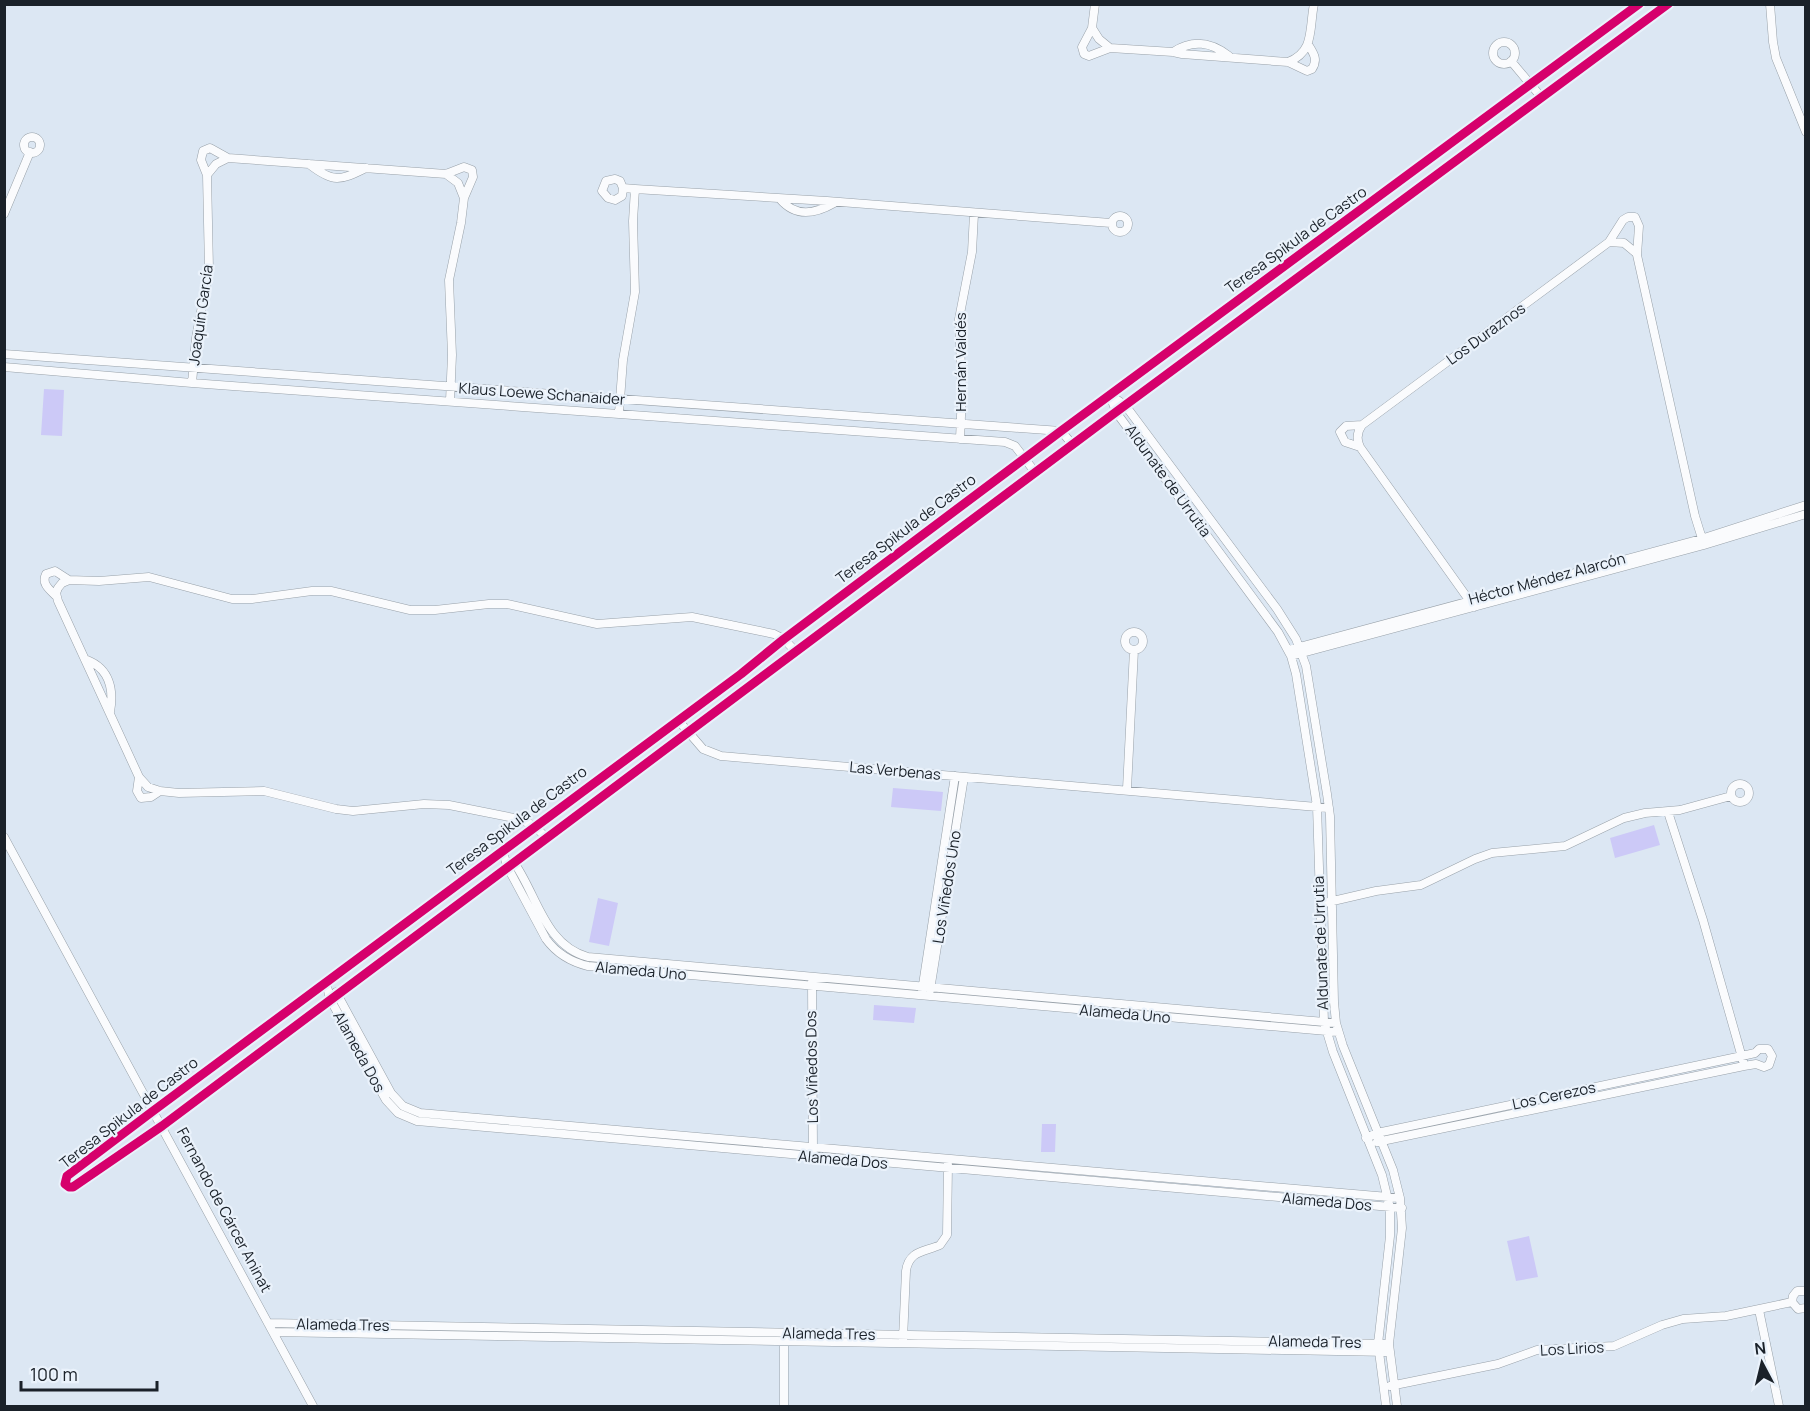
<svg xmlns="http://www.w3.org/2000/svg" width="1810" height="1411" font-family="Manrope,sans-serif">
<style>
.green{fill:#ccc9f7}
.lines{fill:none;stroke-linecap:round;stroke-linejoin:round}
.minor-casing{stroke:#98a1a9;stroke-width:9}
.minor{stroke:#fafbfd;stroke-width:8}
.cycleway-casing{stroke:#eaf2fb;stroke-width:13}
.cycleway{stroke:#d6006c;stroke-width:9}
.labels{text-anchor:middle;stroke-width:4.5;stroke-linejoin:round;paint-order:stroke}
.street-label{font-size:15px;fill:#1a2129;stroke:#eaf2fb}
</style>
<rect width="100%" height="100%" fill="#dce7f3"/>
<path class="green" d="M 44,389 L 64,390 L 62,436 L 41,435 Z
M 893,788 L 943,792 L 941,811 L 891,807 Z
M 1654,825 L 1660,845 L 1615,858 L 1610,838 Z
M 598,898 L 618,903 L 609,946 L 589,942 Z
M 874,1005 L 916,1008 L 914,1023 L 873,1020 Z
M 1042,1124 L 1056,1124 L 1055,1152 L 1041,1152 Z
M 1529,1236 L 1538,1277 L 1516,1281 L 1507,1241 Z"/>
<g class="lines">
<g class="minor-casing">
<path id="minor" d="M 1095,4 L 1092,28 L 1082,47 L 1084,54 L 1089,56 L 1110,48 L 1173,52 L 1182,54 L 1288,62 L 1307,71 L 1312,69 C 1318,60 1314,54 1309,46
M 1639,4 L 1061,431 L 784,639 L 741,674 L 153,1111 L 67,1176 L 65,1184 L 69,1187 L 73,1187 L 162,1126 L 1116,412 L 1668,4
M 1770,4 L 1773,42 L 1776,58 L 1806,132
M 1092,28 L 1099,39 L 1110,48
M1493 53a11 11 0 1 1 22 0a11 11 0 1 1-22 0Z
M 1173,52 C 1193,39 1211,42 1229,56
M 1511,61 L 1542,98
M 1288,62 C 1315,52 1309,28 1314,4
M24 145a8 8 0 1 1 16 0a8 8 0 1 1-16 0Z
M 309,164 C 333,183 340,181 366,168
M 446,174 L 458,183 L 464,198
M 207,175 L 216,164 L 228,158 L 446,174 L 464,167 L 472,170 L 473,177 L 464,198 L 461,223 L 449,280 L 452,355 L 450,401
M 623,188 L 622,196 L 615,200 L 608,198 L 602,191 L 606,181 L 615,179 L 620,181 L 623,188 L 635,189 L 827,201 L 1111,223
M 780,199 C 796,218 815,214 834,203
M 4,214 L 30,152
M1112 224a8 8 0 1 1 16 0a8 8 0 1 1-16 0Z
M 1609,242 L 1624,243 L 1636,253
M 4,354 L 1061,431 L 1073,445
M 4,367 L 192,383 L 1005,442 L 1015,446 L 1035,472
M 192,383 L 196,338 L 209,269 L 207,175 L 201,160 L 203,151 L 210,148 L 228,158
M 1110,395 L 1125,405 L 1277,609 L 1296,639 L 1306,666 L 1327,794 L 1330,816 L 1334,1002 L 1336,1023 L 1343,1046 L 1393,1170 L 1400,1198 L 1402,1228 L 1389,1344 L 1397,1406
M 1110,395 L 1116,412 L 1278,632 L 1291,656 L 1296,674 L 1317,806 L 1324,1022 L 1333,1052 L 1382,1175 L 1390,1208 L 1390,1236 L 1378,1344 L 1386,1406
M 619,413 L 623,360 L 635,292 L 633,221 L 635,189
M 960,439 L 962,393 L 959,319 L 972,252 L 974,214
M 1360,447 L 1345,442 L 1340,432 L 1346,426 L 1362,425
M 56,596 C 50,590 41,584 46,574 L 55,571 L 69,580
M 1474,607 L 1360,447 C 1356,439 1357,432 1362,425 L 1609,242 L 1623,220 L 1628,217 L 1635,217 L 1639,226 L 1637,255 L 1695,516 L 1704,545
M1125 641a9 9 0 1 1 18 0a9 9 0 1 1-18 0Z
M 1288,650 L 1701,539 L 1806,505
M 1291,656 L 1704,545 L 1806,514
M 87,660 C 110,669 114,690 110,712
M 678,720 L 703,749 L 721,756 L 1329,808
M 139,777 L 137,791 L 141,798 L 151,797 L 160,791
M1731 793a9 9 0 1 1 18 0a9 9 0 1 1-18 0Z
M 1127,789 L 1134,650
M 1668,812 L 1703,920 L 1743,1061
M 4,837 L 313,1406
M 546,838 L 535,826 L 519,819 L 449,805 L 424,804 L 353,811 L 336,809 L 264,791 L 179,793 L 160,791 L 148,787 L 139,777 L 58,601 L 56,593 L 58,588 L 62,583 L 69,580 L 99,581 L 149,577 L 232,599 L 252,599 L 312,591 L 331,591 L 410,610 L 435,610 L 489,604 L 507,604 L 597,624 L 692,617 L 774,634 L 784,639 L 796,652
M 502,850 L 508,868 L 546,939 C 557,954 571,962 588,966 L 1338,1032
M 513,861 C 537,894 544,945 588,957 L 1336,1023
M 1320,904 L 1376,891 L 1421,885 L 1475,859 L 1492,853 L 1565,846 L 1624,818 L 1645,813 L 1680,810 L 1731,796
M 326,982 L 330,999 L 386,1100 L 398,1113 L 417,1121 L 1402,1208
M 812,982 L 813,1150
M 930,990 L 964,777
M 922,991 L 955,776
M 336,992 L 391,1093 L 403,1106 L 420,1113 L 1400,1198
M 1366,1138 L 1377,1133 L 1742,1056 L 1755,1053 L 1759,1049 L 1768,1049 L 1772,1056 L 1769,1065 L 1764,1067 L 1756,1064 L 1744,1066 L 1377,1142
M 1792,1302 L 1793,1296 L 1797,1291 L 1806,1291
M 1792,1302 L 1798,1309 L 1806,1308
M 1759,1310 L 1779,1406
M 268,1323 L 1389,1344
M 273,1332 L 1389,1352
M 784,1339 L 784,1406
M 903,1339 L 906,1271 C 909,1250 925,1252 940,1245 L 947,1235 L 948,1165
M 1390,1386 L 1498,1364 L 1537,1350 L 1614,1346 L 1662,1325 L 1683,1319 L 1726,1316 L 1792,1302"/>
</g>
<use href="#minor" class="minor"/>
<g class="cycleway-casing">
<path id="cycleway" d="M 1639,4 L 1061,431 L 784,639 L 741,674 L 153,1111 L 67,1176 L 65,1184 L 69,1187 L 73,1187 L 162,1126 L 1116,412 L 1668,4"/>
</g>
<use href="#cycleway" class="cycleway"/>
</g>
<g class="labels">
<g class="street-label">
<text transform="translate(1296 240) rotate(-36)" y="5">Teresa Spikula de Castro</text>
<text transform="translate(201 315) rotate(-82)" y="5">Joaquín García</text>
<text transform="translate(1486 334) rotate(-36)" y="5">Los Duraznos</text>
<text transform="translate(961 362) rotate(-90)" y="5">Hernán Valdés</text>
<text transform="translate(542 394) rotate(4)" y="5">Klaus Loewe Schanaider</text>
<text transform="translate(1168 481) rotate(54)" y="5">Aldunate de Urrutia</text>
<text transform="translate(906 529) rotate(-37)" y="5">Teresa Spikula de Castro</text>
<text transform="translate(1547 579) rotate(-15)" y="5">Héctor Méndez Alarcón</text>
<text transform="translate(895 771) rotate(5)" y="5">Las Verbenas</text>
<text transform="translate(517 821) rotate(-37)" y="5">Teresa Spikula de Castro</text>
<text transform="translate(947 887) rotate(-81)" y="5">Los Viñedos Uno</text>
<text transform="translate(1321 943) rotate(-92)" y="5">Aldunate de Urrutia</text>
<text transform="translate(641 971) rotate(5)" y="5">Alameda Uno</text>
<text transform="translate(1125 1014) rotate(5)" y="5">Alameda Uno</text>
<text transform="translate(359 1052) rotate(61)" y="5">Alameda Dos</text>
<text transform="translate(812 1067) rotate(-91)" y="5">Los Viñedos Dos</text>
<text transform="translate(1554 1096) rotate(-12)" y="5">Los Cerezos</text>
<text transform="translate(129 1113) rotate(-38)" y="5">Teresa Spikula de Castro</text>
<text transform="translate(843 1160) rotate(5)" y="5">Alameda Dos</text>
<text transform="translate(1327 1202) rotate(5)" y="5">Alameda Dos</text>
<text transform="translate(224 1210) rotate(62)" y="5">Fernando de Cárcer Aninat</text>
<text transform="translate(343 1325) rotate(1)" y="5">Alameda Tres</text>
<text transform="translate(829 1334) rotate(1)" y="5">Alameda Tres</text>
<text transform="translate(1315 1342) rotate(1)" y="5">Alameda Tres</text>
<text transform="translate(1572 1349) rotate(-3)" y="5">Los Lirios</text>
</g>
</g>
<rect width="1810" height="1411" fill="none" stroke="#1a2129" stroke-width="12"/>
<g transform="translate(1762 1363) rotate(353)" stroke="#eaf2fb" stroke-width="4.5" paint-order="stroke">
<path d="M0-4.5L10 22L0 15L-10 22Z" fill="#1a2129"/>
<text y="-9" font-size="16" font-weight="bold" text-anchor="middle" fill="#1a2129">N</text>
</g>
<path d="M21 1381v9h136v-9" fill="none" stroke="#1a2129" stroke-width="3"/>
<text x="30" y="1381" font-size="18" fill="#1a2129" stroke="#eaf2fb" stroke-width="4.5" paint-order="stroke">100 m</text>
</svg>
